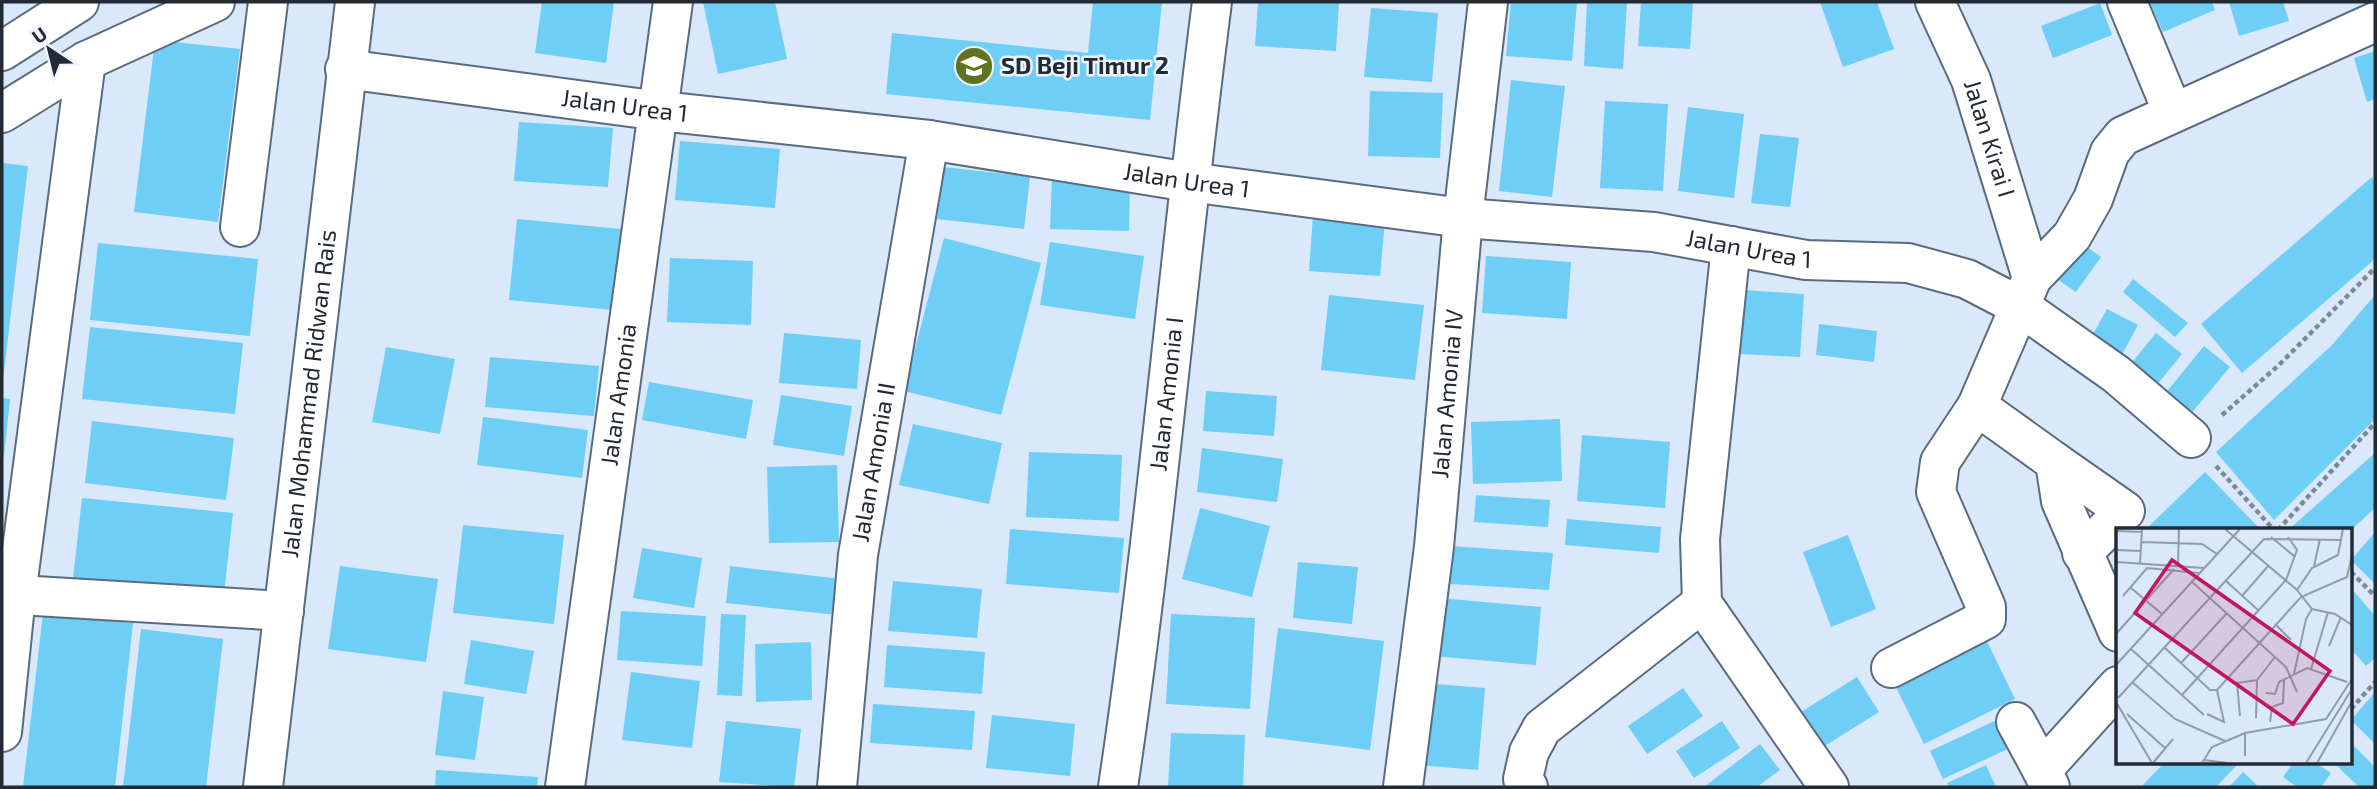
<svg xmlns="http://www.w3.org/2000/svg" width="2377" height="789" font-family="'Exo 2',sans-serif">
<style>
.building{fill:#6ecef5}
.lines{fill:none;stroke-linecap:round;stroke-linejoin:round}
.minor-casing{stroke:#5b6b7f;stroke-width:42}
.path{stroke:#7e8997;stroke-width:4.5;stroke-dasharray:5 3.5;stroke-linecap:butt}
.minor{stroke:#fff;stroke-width:38}
.labels{text-anchor:middle;stroke-width:5;stroke-linejoin:round;paint-order:stroke}
.poi-label{font-size:24px;font-weight:bold;fill:#232a33;stroke:#edf4fe;text-anchor:start}
.street-label{font-size:24px;fill:#232a33;stroke:#edf4fe}
.inset-road{fill:none;stroke:#909caa;stroke-width:2}
.view{fill:#c2185b;fill-opacity:0.15;stroke:#c2185b;stroke-width:3.5}
.inset-edge{fill:none;stroke:#232a33;stroke-width:3.5}
</style>
<rect width="100%" height="100%" fill="#d9e8fa"/>
<path class="building" d="M 542,2 L 614,2 L 606,63 L 535,53 Z
M 703,2 L 775,2 L 787,59 L 718,74 Z
M 1093,2 L 1162,2 L 1150,120 L 886,94 L 892,33 L 1088,53 Z
M 1258,2 L 1339,2 L 1336,51 L 1255,46 Z
M 1511,2 L 1577,2 L 1572,61 L 1506,56 Z
M 1587,2 L 1627,2 L 1623,69 L 1584,66 Z
M 1641,2 L 1693,2 L 1690,49 L 1638,46 Z
M 1820,2 L 1877,2 L 1894,49 L 1843,67 Z
M 2150,2 L 2212,2 L 2215,10 L 2163,32 Z
M 2229,2 L 2283,2 L 2289,21 L 2239,36 Z
M 2100,3 L 2112,35 L 2053,58 L 2041,26 Z
M 1371,8 L 1438,13 L 1432,82 L 1364,77 Z
M 155,40 L 240,49 L 218,222 L 134,212 Z
M 2375,51 L 2375,99 L 2367,102 L 2354,58 Z
M 1511,80 L 1565,86 L 1552,197 L 1499,191 Z
M 1370,91 L 1443,93 L 1440,158 L 1368,156 Z
M 1605,101 L 1668,104 L 1663,191 L 1600,188 Z
M 1688,107 L 1744,114 L 1734,198 L 1678,191 Z
M 519,122 L 613,128 L 608,187 L 514,181 Z
M 1760,134 L 1799,138 L 1790,207 L 1751,203 Z
M 680,141 L 780,149 L 775,208 L 675,200 Z
M 2,163 L 28,166 L 3,381 L 2,381 Z
M 944,167 L 1030,177 L 1024,229 L 937,219 Z
M 2372,177 L 2375,181 L 2375,259 L 2242,373 L 2201,324 Z
M 1052,179 L 1130,180 L 1129,231 L 1050,229 Z
M 1313,215 L 1385,220 L 1380,276 L 1309,271 Z
M 517,219 L 621,229 L 613,310 L 509,300 Z
M 944,238 L 1041,263 L 1001,415 L 904,391 Z
M 2079,241 L 2101,257 L 2076,292 L 2054,277 Z
M 1050,242 L 1144,256 L 1135,319 L 1040,305 Z
M 98,243 L 258,259 L 250,336 L 90,320 Z
M 1486,256 L 1571,262 L 1567,319 L 1482,313 Z
M 670,258 L 753,261 L 751,325 L 667,322 Z
M 2133,279 L 2188,323 L 2175,337 L 2123,292 Z
M 1744,290 L 1804,294 L 1800,357 L 1740,354 Z
M 1329,295 L 1424,305 L 1415,380 L 1321,370 Z
M 2375,295 L 2375,419 L 2274,520 L 2216,452 L 2332,345 Z
M 2107,309 L 2138,325 L 2119,360 L 2088,343 Z
M 1819,324 L 1877,331 L 1874,362 L 1816,355 Z
M 90,327 L 243,343 L 235,414 L 82,399 Z
M 784,333 L 861,340 L 857,389 L 779,383 Z
M 2156,333 L 2182,354 L 2152,391 L 2126,370 Z
M 2204,346 L 2230,367 L 2189,416 L 2164,395 Z
M 386,347 L 455,359 L 440,434 L 372,422 Z
M 490,357 L 599,366 L 594,416 L 485,407 Z
M 649,382 L 753,400 L 746,439 L 642,420 Z
M 1206,391 L 1277,396 L 1274,436 L 1203,431 Z
M 781,395 L 852,406 L 844,456 L 773,445 Z
M 2,398 L 10,399 L 4,457 L 2,457 Z
M 483,417 L 588,430 L 582,478 L 477,465 Z
M 1560,419 L 1562,481 L 1473,484 L 1471,422 Z
M 92,421 L 234,438 L 226,500 L 85,483 Z
M 913,424 L 1002,443 L 989,504 L 899,485 Z
M 1582,435 L 1670,442 L 1665,508 L 1577,501 Z
M 1202,448 L 1283,459 L 1277,502 L 1197,492 Z
M 1029,452 L 1122,455 L 1119,521 L 1026,517 Z
M 2375,453 L 2375,508 L 2351,530 L 2288,530 Z
M 837,465 L 839,542 L 769,543 L 767,467 Z
M 2205,472 L 2261,530 L 2145,530 Z
M 1476,495 L 1550,500 L 1548,527 L 1474,522 Z
M 82,498 L 233,513 L 224,594 L 73,579 Z
M 1200,508 L 1270,526 L 1252,597 L 1182,579 Z
M 1567,519 L 1661,527 L 1659,553 L 1565,545 Z
M 463,525 L 564,535 L 554,624 L 453,613 Z
M 1010,529 L 1124,538 L 1119,593 L 1006,584 Z
M 2375,532 L 2375,584 L 2351,560 Z
M 1848,535 L 1876,609 L 1831,627 L 1803,552 Z
M 1435,545 L 1553,553 L 1549,590 L 1432,583 Z
M 642,548 L 702,558 L 694,608 L 633,598 Z
M 1298,562 L 1358,567 L 1352,624 L 1293,618 Z
M 340,566 L 438,579 L 426,662 L 328,649 Z
M 730,566 L 841,579 L 837,615 L 726,603 Z
M 893,581 L 982,589 L 977,638 L 888,631 Z
M 2351,588 L 2375,616 L 2375,658 L 2366,666 L 2351,649 Z
M 1439,598 L 1541,607 L 1536,665 L 1433,656 Z
M 621,611 L 706,616 L 702,666 L 617,660 Z
M 43,613 L 133,623 L 115,787 L 23,787 Z
M 721,614 L 746,615 L 742,696 L 717,695 Z
M 1171,614 L 1255,618 L 1250,709 L 1166,704 Z
M 1278,628 L 1384,641 L 1370,750 L 1265,737 Z
M 141,629 L 223,639 L 206,787 L 123,787 Z
M 1982,631 L 2015,699 L 1924,744 L 1890,675 Z
M 471,640 L 534,651 L 526,694 L 464,684 Z
M 811,642 L 812,700 L 756,702 L 755,644 Z
M 887,645 L 985,652 L 982,694 L 884,687 Z
M 631,672 L 700,681 L 692,748 L 622,740 Z
M 1857,677 L 1879,712 L 1823,747 L 1801,712 Z
M 1424,683 L 1485,688 L 1478,770 L 1417,765 Z
M 1683,688 L 1703,716 L 1647,754 L 1628,726 Z
M 443,691 L 484,697 L 475,760 L 435,755 Z
M 2375,692 L 2375,744 L 2351,720 Z
M 873,704 L 975,711 L 972,750 L 870,743 Z
M 992,715 L 1075,724 L 1070,776 L 986,768 Z
M 1999,719 L 2012,747 L 1943,779 L 1930,751 Z
M 726,721 L 801,729 L 794,787 L 719,782 Z
M 1722,721 L 1740,748 L 1694,778 L 1676,751 Z
M 1171,733 L 1245,735 L 1243,787 L 1168,787 Z
M 2351,743 L 2375,767 L 2375,787 L 2359,787 L 2334,763 L 2351,763 Z
M 1760,744 L 1780,770 L 1757,787 L 1704,787 Z
M 2164,763 L 2239,763 L 2216,787 L 2141,787 Z
M 2293,763 L 2316,763 L 2331,773 L 2321,787 L 2297,787 L 2283,777 Z
M 1986,765 L 1996,787 L 1949,787 L 1947,783 Z
M 436,770 L 538,777 L 537,787 L 435,787 Z
M 2243,772 L 2259,787 L 2229,787 Z"/>
<g class="lines">
<g class="minor-casing">
<g id="minor">
<path id="s1" d="M 1935,2 L 1971,80 L 2032,278"/>
<path d="M 2127,2 L 2173,113"/>
<path d="M 2,51 L 79,2"/>
<path id="s2" d="M 345,69 L 660,111 L 929,140 L 1189,182 L 1463,218 L 1654,232 L 1806,260 L 1908,263 L 1967,279 L 2021,307 L 2116,374 L 2191,438"/>
<path d="M 2,113 L 86,61 L 215,2"/>
<path d="M 240,227 L 268,2"/>
<path d="M 1731,246 L 1700,539 L 1702,603 L 1829,787"/>
<path d="M 1977,406 L 2055,462 L 2061,501 L 2118,632"/>
<path d="M 2055,462 L 2125,511 L 2082,553"/>
<path d="M 2,594 L 284,611"/>
<path d="M 1891,668 L 1986,619 L 1986,607 L 1936,492 L 1940,462 L 1977,406 L 2032,278 L 2072,236 L 2093,199 L 2110,152 L 2123,136 L 2375,22"/>
<path d="M 2016,722 L 2042,770"/>
<path d="M 2,732 L 16,595 L 86,61"/>
<path id="s3" d="M 263,787 L 355,2"/>
<path id="s4" d="M 565,787 L 673,2"/>
<path id="s5" d="M 837,787 L 858,555 L 929,140"/>
<path id="s6" d="M 1118,787 C 1157,526 1178,263 1212,2"/>
<path id="s7" d="M 1403,787 L 1434,547 L 1463,218 L 1488,2"/>
<path d="M 1528,787 L 1523,779 L 1529,752 L 1542,728 L 1702,603"/>
<path d="M 2050,787 L 2042,770 L 2118,686"/>
</g>
</g>
<path class="path" d="M 2222,415 L 2279,365 L 2375,268
M 2216,466 L 2274,530
M 2278,530 L 2375,423
M 2351,572 L 2375,596
M 2351,709 L 2375,682"/>
<use href="#minor" class="minor"/>
</g>
<defs>
<g id="school-disc" transform="scale(2.0125)"><circle r="9.5" fill="#617321" stroke="#edf4fe"/><path d="M0-5L7-2L0 1L-7-2ZM-4 1L0 2.5L4 1V4Q0 6-4 4Z" fill="#fff"/></g>
</defs>
<g fill-rule="evenodd">
<use href="#school-disc" x="974" y="66"/>
</g>
<g class="labels">
<g class="poi-label">
<text x="1001" y="74">SD Beji Timur 2</text>
</g>
<g class="street-label">
<text dy="8" stroke="none"><textPath href="#s2" startOffset="282">Jalan Urea 1</textPath></text>
<text dy="8" stroke="none"><textPath href="#s1" startOffset="147">Jalan Kirai I</textPath></text>
<text dy="8" stroke="none"><textPath href="#s2" startOffset="849">Jalan Urea 1</textPath></text>
<text dy="8" stroke="none"><textPath href="#s2" startOffset="1416">Jalan Urea 1</textPath></text>
<text dy="8" stroke="none"><textPath href="#s3" startOffset="396">Jalan Mohammad Ridwan Rais</textPath></text>
<text dy="8" stroke="none"><textPath href="#s4" startOffset="396">Jalan Amonia</textPath></text>
<text dy="8" stroke="none"><textPath href="#s6" startOffset="396">Jalan Amonia I</textPath></text>
<text dy="8" stroke="none"><textPath href="#s7" startOffset="396">Jalan Amonia IV</textPath></text>
<text dy="8" stroke="none"><textPath href="#s5" startOffset="327">Jalan Amonia II</textPath></text>
</g>
</g>
<g transform="translate(2116 528)">
<rect width="236" height="236" fill="#d9e8fa"/>
<path class="inset-road" d="M 109,1 L 181,62 L 196,81 L 219,86 L 236,97M 0,3 L 26,4M 155,9 L 178,28M 25,14 L 86,16 L 101,26M 0,22 L 25,23M 0,34 L 88,40M 24,35 L 26,1M 62,36 L 63,1M 198,38 L 204,11M 75,53 L 170,139 L 181,164M 110,53 L 142,82M 15,60 L 46,86M 181,62 L 196,40 L 222,27 L 227,1M 7,68 L 31,40 L 83,45M 126,68 L 153,37M 159,96 L 175,112M 0,106 L 58,41M 213,118 L 225,89M 49,120 L 94,162 L 101,162 L 185,69 L 231,49 L 236,27M 15,121 L 88,187M 65,135 L 111,85M 0,137 L 124,1M 195,141 L 212,84M 178,146 L 190,91 L 196,81M 16,154 L 59,191 L 109,213M 150,165 L 159,166 L 163,154 L 191,140 L 231,154M 66,167 L 170,52 L 181,22 L 172,9M 2,170 L 148,11 L 225,12M 0,174 L 36,235M 11,186 L 49,220M 91,186 L 108,194 L 101,162M 124,188 L 121,155 L 141,152M 140,190 L 141,152 L 159,129M 154,194 L 156,179 L 167,175 L 168,152M 129,205 L 129,228M 88,232 L 112,235M 37,235 L 57,211M 86,235 L 96,219 L 129,205 L 210,191 L 236,151M 190,235 L 236,161M 201,235 L 236,173"/>
<path class="view" d="M 56,32 L 214,143 L 177,196 L 19,85 Z"/>
<rect width="236" height="236" class="inset-edge"/>
</g>
<rect width="2377" height="789" fill="none" stroke="#232a33" stroke-width="7"/>
<g transform="translate(49 49) rotate(325)" stroke="#edf4fe" stroke-width="5" paint-order="stroke">
<path d="M0-5L12 26L0 18L-12 26Z" fill="#232a33"/>
<text y="-10" font-size="19" font-weight="bold" text-anchor="middle" fill="#232a33">U</text>
</g>
</svg>
